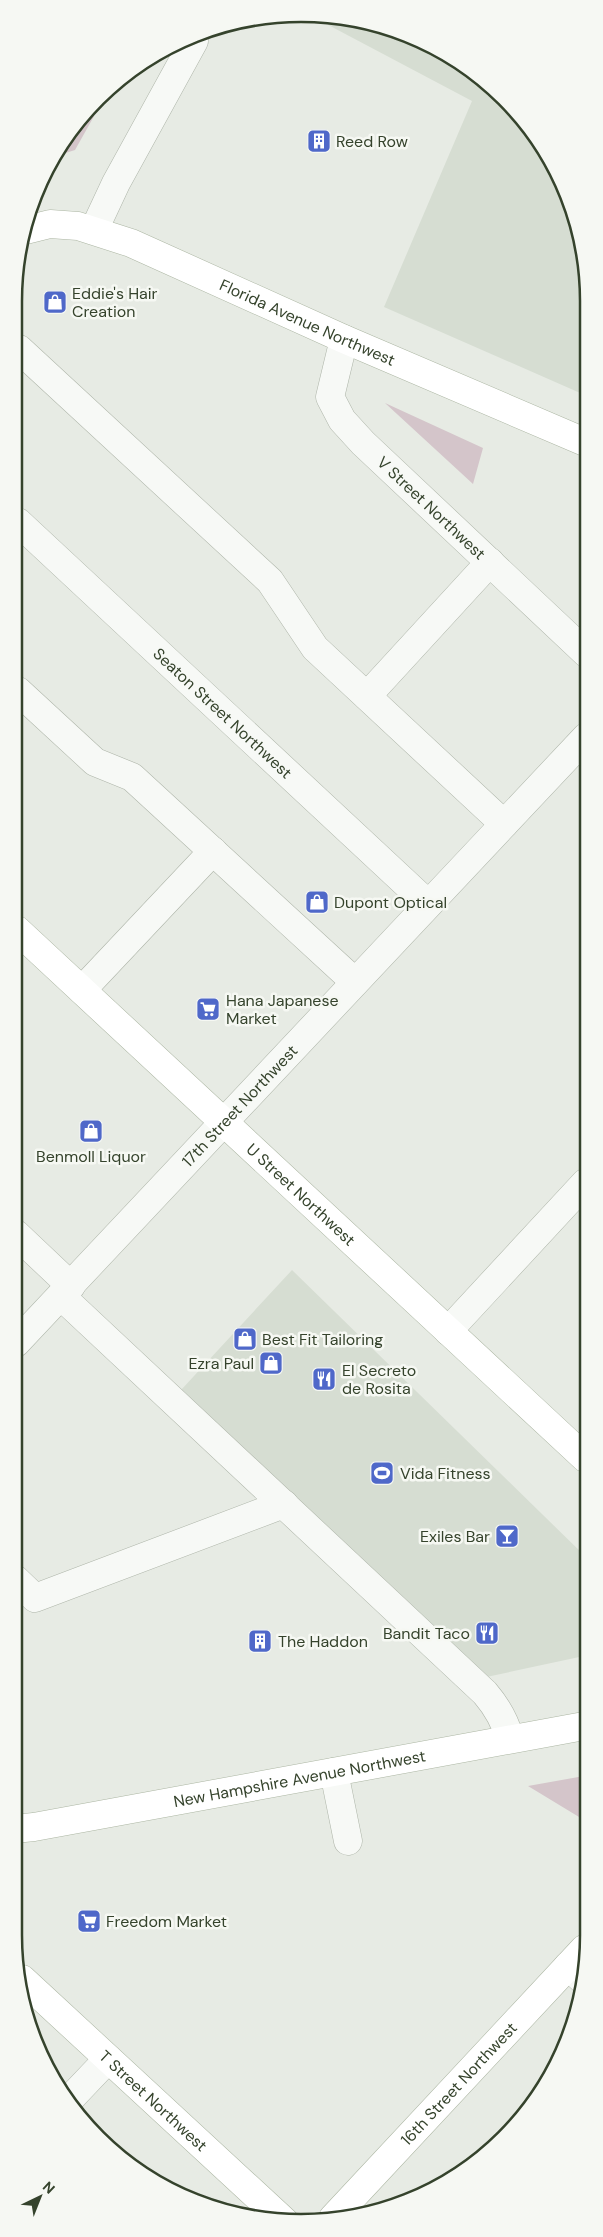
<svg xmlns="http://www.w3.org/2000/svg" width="603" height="2237" font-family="'DM Sans',sans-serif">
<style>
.built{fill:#d6ddd2}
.green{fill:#d4c5ca}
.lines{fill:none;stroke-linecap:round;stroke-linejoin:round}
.minor-casing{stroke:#aeb5a9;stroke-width:29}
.major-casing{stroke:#acb6a3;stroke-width:29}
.minor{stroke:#f7f9f6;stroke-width:28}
.major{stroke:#fff;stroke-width:28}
.labels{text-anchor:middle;stroke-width:5;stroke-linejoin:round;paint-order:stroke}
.poi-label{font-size:16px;fill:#35432c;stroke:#f6f8f3;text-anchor:start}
.street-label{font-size:16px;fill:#35432c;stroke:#f6f8f3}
.rim{fill:none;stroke:#35432c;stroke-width:2.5}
</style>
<rect width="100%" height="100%" fill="#e7ebe4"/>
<path class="built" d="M 317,19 L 357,19 L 445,52 L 518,112 L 522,119 L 516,117 L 523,120 L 560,174 L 587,264 L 587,396 L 384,307 L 472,101 Z
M 292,1270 L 585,1556 L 584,1656 L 463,1682 L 169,1403 Z"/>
<path class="green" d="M 102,102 L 75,150 L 56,156 L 62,142 Z
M 385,403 L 483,448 L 473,484 Z
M 584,1776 L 584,1820 L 528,1786 Z"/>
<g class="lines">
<g class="minor-casing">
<g id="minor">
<path d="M 94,230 L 116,183 L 194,41"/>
<path id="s1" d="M 344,339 L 330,397 L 342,420 L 363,443 L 586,653"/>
<path d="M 19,349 L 270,581 L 315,648 L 504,824"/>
<path id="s2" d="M 18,522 L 428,904"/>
<path d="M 18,691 L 95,762 L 132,777 L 355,982"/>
<path d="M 367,696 L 490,562"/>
<path d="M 82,990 L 213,851"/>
<path d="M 16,1234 L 71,1286"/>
<path d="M 61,1296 L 485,1693 C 497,1707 505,1721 510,1739"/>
<path d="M 448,1331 L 585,1183"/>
<path id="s3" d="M 16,1343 L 586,737"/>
<path d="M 15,1579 L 35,1598 L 284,1504"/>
<path d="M 334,1772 L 348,1841"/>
<path d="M 568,1966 L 584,1981"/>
<path d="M 69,2100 L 108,2059"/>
</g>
</g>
<g class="major-casing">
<g id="major">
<path id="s4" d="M 26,230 L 50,224 L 78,226 L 131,243 L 344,339 L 587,443"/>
<path id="s5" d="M 17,930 L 585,1458"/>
<path id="s6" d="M 14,1829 L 34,1827 L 584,1726"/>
<path id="s7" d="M 22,1979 L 285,2222"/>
<path id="s8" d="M 333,2218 L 584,1949"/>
</g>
</g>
<use href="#minor" class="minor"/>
<use href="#major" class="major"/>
</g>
<defs>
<g id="building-square" transform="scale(1.25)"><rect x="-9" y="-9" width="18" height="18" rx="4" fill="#4f68c9" stroke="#f6f8f3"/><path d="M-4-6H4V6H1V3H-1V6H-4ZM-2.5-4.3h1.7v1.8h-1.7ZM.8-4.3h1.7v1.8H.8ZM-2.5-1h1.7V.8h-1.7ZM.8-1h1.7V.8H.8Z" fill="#fff"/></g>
<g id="shop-square" transform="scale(1.25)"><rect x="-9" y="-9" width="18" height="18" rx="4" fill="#4f68c9" stroke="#f6f8f3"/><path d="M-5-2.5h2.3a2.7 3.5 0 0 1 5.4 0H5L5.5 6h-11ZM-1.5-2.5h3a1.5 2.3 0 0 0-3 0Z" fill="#fff"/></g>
<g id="supermarket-square" transform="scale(1.25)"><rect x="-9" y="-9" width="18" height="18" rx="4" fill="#4f68c9" stroke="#f6f8f3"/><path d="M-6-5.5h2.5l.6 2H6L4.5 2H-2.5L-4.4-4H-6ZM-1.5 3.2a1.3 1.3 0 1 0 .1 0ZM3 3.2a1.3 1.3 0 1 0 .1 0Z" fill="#fff"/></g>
<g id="restaurant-square" transform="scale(1.25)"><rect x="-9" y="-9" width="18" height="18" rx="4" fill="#4f68c9" stroke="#f6f8f3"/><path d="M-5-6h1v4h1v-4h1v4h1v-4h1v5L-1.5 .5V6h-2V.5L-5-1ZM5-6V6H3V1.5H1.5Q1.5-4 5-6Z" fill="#fff"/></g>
<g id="stadium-square" transform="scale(1.25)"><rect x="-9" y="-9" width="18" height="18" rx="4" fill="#4f68c9" stroke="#f6f8f3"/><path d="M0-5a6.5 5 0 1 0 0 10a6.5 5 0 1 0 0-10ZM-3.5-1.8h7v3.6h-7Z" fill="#fff"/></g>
<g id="bar-square" transform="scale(1.25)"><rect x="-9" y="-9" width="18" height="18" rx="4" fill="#4f68c9" stroke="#f6f8f3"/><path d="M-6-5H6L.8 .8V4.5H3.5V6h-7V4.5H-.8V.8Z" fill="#fff"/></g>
</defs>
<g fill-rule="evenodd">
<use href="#building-square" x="319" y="141"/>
<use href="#shop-square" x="55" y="302"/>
<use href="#shop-square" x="317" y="902"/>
<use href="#supermarket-square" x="208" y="1009"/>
<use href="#shop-square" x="91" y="1131"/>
<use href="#shop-square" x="245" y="1339"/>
<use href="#shop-square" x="271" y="1363"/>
<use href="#restaurant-square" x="324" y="1379"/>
<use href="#stadium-square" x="382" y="1473"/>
<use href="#bar-square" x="507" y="1536"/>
<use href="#restaurant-square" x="487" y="1633"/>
<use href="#building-square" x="260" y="1641"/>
<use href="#supermarket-square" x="89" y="1921"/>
</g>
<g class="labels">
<g class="poi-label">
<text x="336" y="147">Reed Row</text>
<text x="72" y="299">Eddie's Hair<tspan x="72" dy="18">Creation</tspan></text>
<text x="334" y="908">Dupont Optical</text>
<text x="226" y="1006">Hana Japanese<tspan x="226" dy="18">Market</tspan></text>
<text x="91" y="1162" text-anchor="middle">Benmoll Liquor</text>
<text x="262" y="1345">Best Fit Tailoring</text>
<text x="254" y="1369" text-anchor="end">Ezra Paul</text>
<text x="342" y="1376">El Secreto<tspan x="342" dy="18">de Rosita</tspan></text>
<text x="400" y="1479">Vida Fitness</text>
<text x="490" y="1542" text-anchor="end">Exiles Bar</text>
<text x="470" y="1639" text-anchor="end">Bandit Taco</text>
<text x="278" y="1647">The Haddon</text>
<text x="106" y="1927">Freedom Market</text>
</g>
<g class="street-label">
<text dy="6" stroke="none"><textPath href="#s4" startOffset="302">Florida Avenue Northwest</textPath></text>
<text dy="6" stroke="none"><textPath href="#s1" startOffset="211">V Street Northwest</textPath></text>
<text dy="6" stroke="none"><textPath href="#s2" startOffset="280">Seaton Street Northwest</textPath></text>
<text dy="6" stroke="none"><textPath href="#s3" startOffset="326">17th Street Northwest</textPath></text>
<text dy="6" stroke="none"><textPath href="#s5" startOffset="388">U Street Northwest</textPath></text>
<text dy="6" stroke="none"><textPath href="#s6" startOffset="290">New Hampshire Avenue Northwest</textPath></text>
<text dy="6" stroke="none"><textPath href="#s8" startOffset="184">16th Street Northwest</textPath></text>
<text dy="6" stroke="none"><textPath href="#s7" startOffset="179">T Street Northwest</textPath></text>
</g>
</g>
<path d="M0 0H603V2237H0ZM301 22H301A279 279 0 0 1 580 301V1935A279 279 0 0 1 301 2214H301A279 279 0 0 1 22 1935V301A279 279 0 0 1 301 22Z" fill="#f6f8f3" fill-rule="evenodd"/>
<path class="rim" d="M301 22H301A279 279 0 0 1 580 301V1935A279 279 0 0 1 301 2214H301A279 279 0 0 1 22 1935V301A279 279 0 0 1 301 22Z"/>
<g transform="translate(40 2197) rotate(43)" stroke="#f6f8f3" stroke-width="4" paint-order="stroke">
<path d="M0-4L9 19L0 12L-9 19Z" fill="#35432c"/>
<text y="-8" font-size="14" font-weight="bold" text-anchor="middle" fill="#35432c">N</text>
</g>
</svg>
